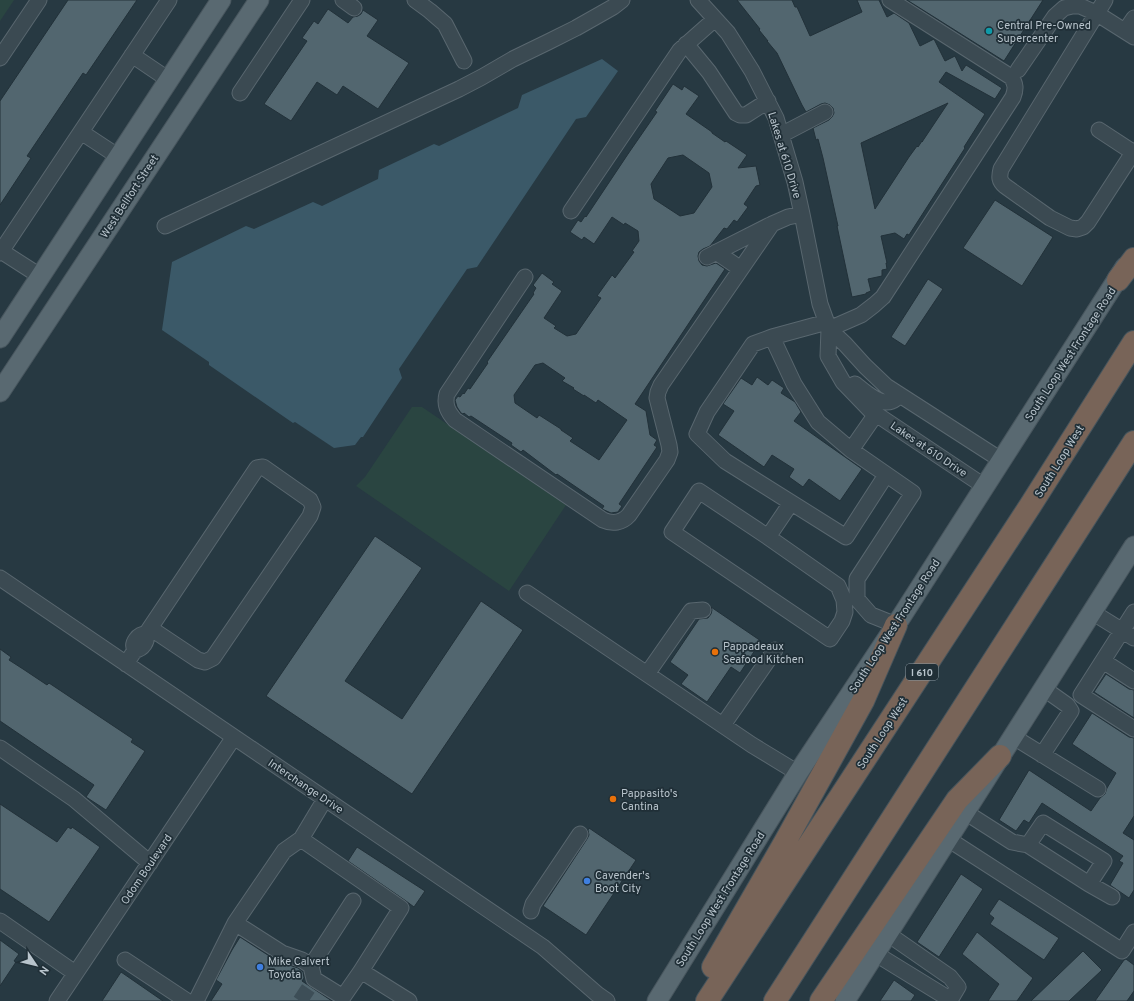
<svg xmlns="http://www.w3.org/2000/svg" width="1134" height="1001" font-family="Overpass,sans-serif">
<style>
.green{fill:#2a4541}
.water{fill:#3b5968}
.building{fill:#52666f;stroke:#223139;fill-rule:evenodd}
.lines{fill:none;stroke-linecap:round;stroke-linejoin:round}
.minor-tunnel{stroke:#3d4e57;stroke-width:15;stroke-dasharray:15 8;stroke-linecap:butt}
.minor-casing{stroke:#59676f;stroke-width:17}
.major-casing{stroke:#48565e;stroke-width:21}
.highway-casing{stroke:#46545c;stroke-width:24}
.minor{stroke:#3b4a52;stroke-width:15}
.major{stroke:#596971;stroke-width:19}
.highway{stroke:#786458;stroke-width:22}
.culture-dot{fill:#0f9aa8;stroke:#202f37;stroke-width:1.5}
.food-dot{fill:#e8710a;stroke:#202f37;stroke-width:1.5}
.shop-dot{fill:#3f7fe0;stroke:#202f37;stroke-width:1.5}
.labels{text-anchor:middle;stroke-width:3.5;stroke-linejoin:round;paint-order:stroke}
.shield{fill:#202f37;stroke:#8a979f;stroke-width:1}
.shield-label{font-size:10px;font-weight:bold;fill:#b8c4cc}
.poi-label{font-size:11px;fill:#b8c4cc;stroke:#202f37;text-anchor:start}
.street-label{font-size:11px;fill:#b8c4cc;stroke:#202f37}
</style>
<rect width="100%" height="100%" fill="#273942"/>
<path class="green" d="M 0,0 L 14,0 L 0,21 Z
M 412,407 L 422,407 L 566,505 L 509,591 L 356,486 L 365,477 Z"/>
<path class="water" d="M 602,59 L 618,71 L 586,117 L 576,119 L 477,267 L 467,269 L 399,369 L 402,378 L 363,437 L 361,437 L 355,445 L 334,448 L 295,422 L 293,423 L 209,365 L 209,362 L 162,330 L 172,262 L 246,226 L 254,229 L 313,202 L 322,206 L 378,179 L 379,170 L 434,144 L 439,146 L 518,108 L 522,95 Z"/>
<path class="building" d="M 68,0 L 137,0 L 86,75 L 83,73 L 27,156 L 31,158 L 0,205 L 0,101 Z
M 737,0 L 792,0 L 795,7 L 797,7 L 810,36 L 862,12 L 857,0 L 879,0 L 887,17 L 894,13 L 909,23 L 920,46 L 934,39 L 945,61 L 955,56 L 962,71 L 966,65 L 1002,88 L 995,99 L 946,72 L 939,82 L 985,114 L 964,147 L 965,148 L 954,165 L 909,235 L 907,234 L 904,239 L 895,233 L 881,236 L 887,263 L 886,263 L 887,269 L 882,270 L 882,276 L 868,279 L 871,291 L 866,293 L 866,294 L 852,297 L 837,226 L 838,226 L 823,158 L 818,139 L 816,140 L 813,128 L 829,120 L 832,117 L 834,113 L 833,108 L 830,105 L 825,103 L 821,104 L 806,112 L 802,105 L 777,53 L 767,41 L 768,41 L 759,30 L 760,29 ZM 948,103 L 922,142 L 922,141 L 918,147 L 917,146 L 909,157 L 875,209 L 861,143 Z
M 907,0 L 1043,0 L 1004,61 Z
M 328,9 L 348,23 L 353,17 L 358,16 L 361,14 L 363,10 L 378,20 L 367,36 L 409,63 L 378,109 L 343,86 L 337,95 L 317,82 L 291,121 L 264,104 L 307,41 L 302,38 L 314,21 L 318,24 Z
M 673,84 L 682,90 L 684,86 L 699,96 L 686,114 L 712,132 L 712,133 L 725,142 L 726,141 L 747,155 L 738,168 L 756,166 L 760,185 L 756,186 L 744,204 L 748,207 L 737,222 L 734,220 L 727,229 L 724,228 L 710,246 L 703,249 L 699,252 L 698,256 L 699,261 L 702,265 L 707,266 L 716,263 L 725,269 L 635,404 L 646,411 L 650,435 L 657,440 L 654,445 L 657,447 L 619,504 L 622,506 L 618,512 L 611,513 L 602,509 L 604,506 L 557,474 L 556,475 L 523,450 L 521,452 L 511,445 L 512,443 L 471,416 L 469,417 L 464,413 L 463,414 L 461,413 L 457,407 L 455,400 L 458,396 L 460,397 L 463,393 L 464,394 L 468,388 L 470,389 L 488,363 L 487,362 L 534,294 L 533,293 L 536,288 L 533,285 L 542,273 L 554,282 L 552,284 L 562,291 L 544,318 L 556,326 L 554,328 L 567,336 L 576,334 L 601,298 L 597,296 L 612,275 L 615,278 L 634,252 L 632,251 L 639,241 L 638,231 L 625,223 L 624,225 L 612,217 L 594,244 L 584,237 L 582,240 L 570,232 L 578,220 L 581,222 L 585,216 L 586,217 L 628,154 L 657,112 L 655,111 ZM 683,155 L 709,173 L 712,187 L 694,213 L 680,216 L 654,199 L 651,184 L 668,158 ZM 543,363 L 565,378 L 562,381 L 574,388 L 573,389 L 584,396 L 584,395 L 596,403 L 598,400 L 627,420 L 599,460 L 570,441 L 573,438 L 561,430 L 561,429 L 539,415 L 537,418 L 515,403 L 514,395 L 535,365 Z
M 995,200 L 1053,237 L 1022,286 L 963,248 Z
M 928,279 L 943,289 L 905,346 L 891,337 Z
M 757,377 L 768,385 L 772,380 L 784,388 L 781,393 L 795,402 L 801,412 L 794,421 L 862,469 L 840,501 L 809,479 L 803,487 L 789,477 L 794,469 L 772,455 L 764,467 L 718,435 L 734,411 L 723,404 L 741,378 L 752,385 Z
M 375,536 L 422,568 L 345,681 L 402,719 L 481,601 L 523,630 L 412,794 L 266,696 Z
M 711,607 L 761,641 L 740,673 L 731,667 L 707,702 L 681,684 L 688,675 L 670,662 L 699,619 L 708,618 L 711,614 L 712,610 Z
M 0,649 L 11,657 L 9,660 L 23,669 L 47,685 L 49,683 L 133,739 L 131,742 L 145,751 L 106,810 L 86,797 L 94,785 L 0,721 Z
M 1106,674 L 1129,689 L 1134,690 L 1134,718 L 1094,692 Z
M 1092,713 L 1129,737 L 1134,738 L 1134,816 L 1123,833 L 1134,840 L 1134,890 L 1129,898 L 1110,885 L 1123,863 L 1119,861 L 1123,856 L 1042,803 L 1029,823 L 1024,820 L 1016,831 L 999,820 L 1029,770 L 1091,811 L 1100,798 L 1105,794 L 1107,788 L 1116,773 L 1072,744 Z
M 0,804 L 57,842 L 68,827 L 71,829 L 72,827 L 100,847 L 49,922 L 0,889 Z
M 589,828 L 636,860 L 586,935 L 543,906 L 587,839 L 589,835 L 588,830 Z
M 357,847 L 425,891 L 414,907 L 406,901 L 348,861 Z
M 961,874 L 983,889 L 939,957 L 917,942 Z
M 999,899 L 1059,938 L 1044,960 L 990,924 L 994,918 L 989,914 Z
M 977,932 L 1033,978 L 1017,1001 L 988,1001 L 999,984 L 962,954 Z
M 240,937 L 277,961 L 298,968 L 303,972 L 304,978 L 302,981 L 332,1001 L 211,1001 L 222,984 L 216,980 L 232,950 Z
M 0,940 L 19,954 L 14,961 L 16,962 L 0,986 Z
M 1083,951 L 1102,970 L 1069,1001 L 1031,1001 Z
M 1126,959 L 1134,965 L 1134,991 L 1127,1001 L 1095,1001 L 1124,960 Z
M 121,972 L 163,1001 L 102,1001 Z
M 894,980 L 915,995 L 911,1001 L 880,1001 Z"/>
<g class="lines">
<path class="minor-tunnel" d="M 300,1001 L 310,986"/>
<g class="minor-casing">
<path id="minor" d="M 343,0 L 354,8
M 415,0 L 430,11 L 445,24 L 464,61
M 698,0 L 728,33 L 752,71 L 776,118 L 795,182 L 802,214 L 820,304 L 829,329 L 828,356 L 843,382 L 870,410 L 984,486
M 1105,0 L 1001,169 C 999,177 999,181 1005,186 L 1050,218 L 1070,228 L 1077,229 L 1083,227 L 1088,222 L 1134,151
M 1125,31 L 1134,18
M 686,44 L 709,72 L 736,113 L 740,115 L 746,115 L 768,101
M 132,55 L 169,80
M 0,58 L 39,0
M 1018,70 L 1055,16 L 1064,8 L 1072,6 L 1080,6 L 1096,13 L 1134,37
M 240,93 L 302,0
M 1099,130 L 1134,153
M 81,132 L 119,157
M 781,135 L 825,112
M 571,211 L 680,50 L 715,19
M 165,226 L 459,89 L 482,77 L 513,59 L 548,42 L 576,28 L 613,7 L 622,0
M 1,251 L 40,276
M 716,252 L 741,269
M 0,253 L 169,0
M 707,257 L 770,225
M 525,277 L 447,394 C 444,405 448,412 455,420 L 603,520 C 612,524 622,523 629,515 L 667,460 L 670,452 L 669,445 L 657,398 L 658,392 L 661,385 L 772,224 L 788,217 L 802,214
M 827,322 L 772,337 L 794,384 L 818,422 L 851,450
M 829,329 L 861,315 L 874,305 L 883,297 L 1013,97 C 1016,89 1016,84 1011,77 L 890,0
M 829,329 L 845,344 L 865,366 L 886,386 L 1001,460
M 772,337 L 753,344 L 707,412 L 697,434 L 725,461 L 846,537 L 886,475
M 855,384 C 864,391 879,406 892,401 C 895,400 898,397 900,395
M 876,414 L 851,450 L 913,493 L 857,579 L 857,599 L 871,615 L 896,625
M 768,537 L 699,491 L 672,532 L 830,639 L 842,621 L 845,612 L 844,600 L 838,586 L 768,537 L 791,503
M 0,578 L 518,930 L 543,947 L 597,994 L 607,1001
M 527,593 L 752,745 L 798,773
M 1092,612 L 1134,638
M 1134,612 L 1081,695 L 1134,729
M 146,634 L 150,628 L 257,468 L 263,467 L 310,500 L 313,507 L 310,516 L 213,658 L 205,662 L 198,660 L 150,628
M 1103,661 L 1134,681
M 126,664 L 135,650 C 143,649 148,641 146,634 C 138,634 131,643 135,650
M 647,674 L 691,611 L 703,610
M 723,725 L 775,650
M 1012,736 L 1098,789
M 0,748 L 74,799 L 150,863
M 1042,755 L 1071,711 L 1067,705 L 1043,688
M 965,812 L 1012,842 L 1028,845 L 1089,884 L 1112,897
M 301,839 L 401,908 L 361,971 L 409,1001
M 948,839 L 1122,951 L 1134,932
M 1028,845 L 1043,823 L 1104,861 L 1089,884
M 531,911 L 533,904 L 580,834
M 0,921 L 75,973
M 235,923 L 282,953 L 302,960 L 311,966 L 314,979 L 343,997 L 361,971
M 876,954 L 946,997 L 952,997 L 958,987 L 950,977 L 888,934
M 125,960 L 187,1001
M 311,966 L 353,901
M 57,1001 L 234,737
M 196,1001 L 235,923 L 284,851 L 301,839 L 325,799"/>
</g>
<g class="major-casing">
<path id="major" d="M 0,338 L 221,0
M 0,392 L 259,0
M 657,1001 L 798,773 L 896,625 L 1125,267
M 845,1001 L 1134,546"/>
</g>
<g class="highway-casing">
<path id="highway" d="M 1118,280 L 1134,259
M 713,967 L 785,842 L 863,701 L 896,625
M 707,1001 L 1030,506 L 1134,342
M 775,1001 L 1134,442
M 821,1001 L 957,800 L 1000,756"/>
</g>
<use href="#minor" class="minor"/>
<use href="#major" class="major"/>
<use href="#highway" class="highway"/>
</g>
<circle class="culture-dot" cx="989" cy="31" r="4"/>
<g class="food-dot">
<circle cx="715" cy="652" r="4"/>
<circle cx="613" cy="799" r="4"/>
</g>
<g class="shop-dot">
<circle cx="587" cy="881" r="4"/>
<circle cx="260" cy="967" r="4"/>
</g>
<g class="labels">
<rect class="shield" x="906" y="664" width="32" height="16" rx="3"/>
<g class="shield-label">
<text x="922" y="676">I 610</text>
</g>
<g class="poi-label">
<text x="997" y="29">Central Pre-Owned<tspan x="997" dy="13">Supercenter</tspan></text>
<text x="723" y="650">Pappadeaux<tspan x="723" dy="13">Seafood Kitchen</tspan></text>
<text x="621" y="797">Pappasito's<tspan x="621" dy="13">Cantina</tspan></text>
<text x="595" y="879">Cavender's<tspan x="595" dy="13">Boot City</tspan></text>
<text x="268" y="965">Mike Calvert<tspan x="268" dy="13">Toyota</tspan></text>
</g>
<g class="street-label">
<text transform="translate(785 155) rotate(73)" y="4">Lakes at 610 Drive</text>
<text transform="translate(129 196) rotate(-57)" y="4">West Bellfort Street</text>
<text transform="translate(1070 354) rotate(-57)" y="4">South Loop West Frontage Road</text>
<text transform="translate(929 449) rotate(34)" y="4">Lakes at 610 Drive</text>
<text transform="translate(1059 461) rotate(-58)" y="4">South Loop West</text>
<text transform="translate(894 626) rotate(-57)" y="4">South Loop West Frontage Road</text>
<text transform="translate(882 733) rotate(-57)" y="4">South Loop West</text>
<text transform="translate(306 786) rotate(34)" y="4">Interchange Drive</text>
<text transform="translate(146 869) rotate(-56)" y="4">Odom Boulevard</text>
<text transform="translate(720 899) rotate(-58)" y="4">South Loop West Frontage Road</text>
</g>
</g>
<g transform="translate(36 965) rotate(125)" stroke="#202f37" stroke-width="3" paint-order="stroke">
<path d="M0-3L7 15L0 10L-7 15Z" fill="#b8c4cc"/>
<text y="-6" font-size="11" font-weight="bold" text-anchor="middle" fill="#b8c4cc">N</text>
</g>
</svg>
